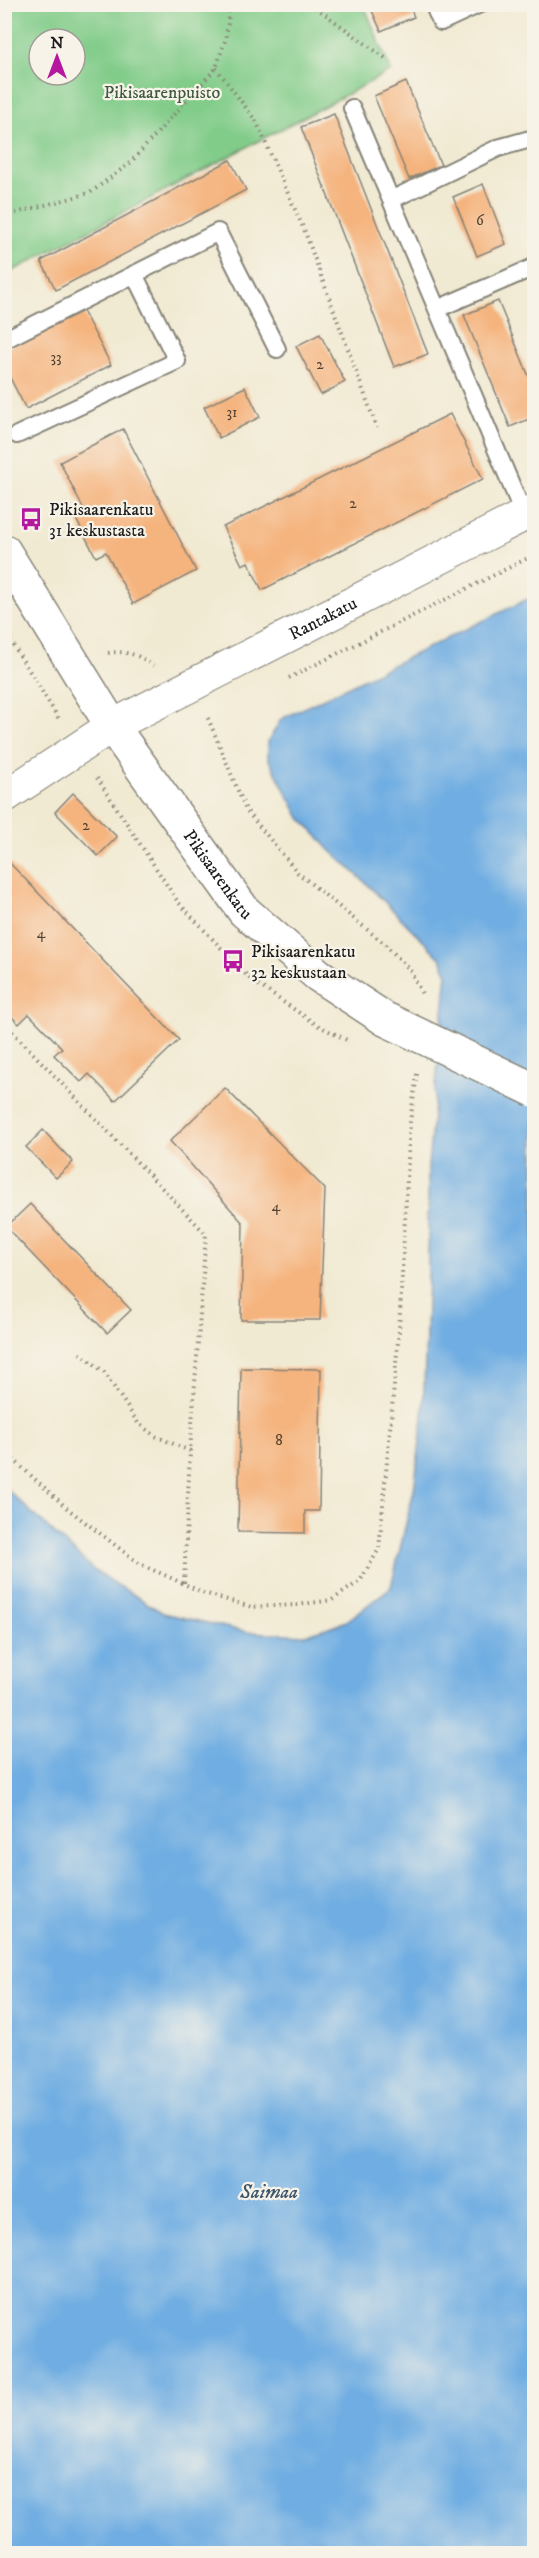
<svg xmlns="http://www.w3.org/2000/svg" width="539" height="2558" font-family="'IM FELL DW Pica',serif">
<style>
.green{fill:#81cc89;stroke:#4e7452;stroke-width:1.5;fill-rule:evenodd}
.water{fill:#70ade2;stroke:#46647f;stroke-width:1.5}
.building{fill:#f5b37d}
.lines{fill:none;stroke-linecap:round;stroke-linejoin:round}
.service-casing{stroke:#868378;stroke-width:20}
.minor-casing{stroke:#868378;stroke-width:34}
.tertiary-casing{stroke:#868378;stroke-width:36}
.path{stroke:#868378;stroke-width:4;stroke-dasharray:1.5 4.5;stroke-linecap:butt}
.service{stroke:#fff;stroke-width:16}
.minor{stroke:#fff;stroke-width:32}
.tertiary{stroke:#fff;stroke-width:33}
.tertiary-bridge-casing{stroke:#868378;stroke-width:36;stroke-linecap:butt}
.tertiary-bridge{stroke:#fff;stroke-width:33}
.labels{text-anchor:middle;stroke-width:4.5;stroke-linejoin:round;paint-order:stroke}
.number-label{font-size:15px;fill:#524234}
.park-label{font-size:18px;fill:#3f5a42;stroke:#f7f3e8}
.poi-label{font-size:18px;fill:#1c1c1c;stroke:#f7f3e8;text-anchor:start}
.street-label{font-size:18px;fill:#1c1c1c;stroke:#f7f3e8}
.water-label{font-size:20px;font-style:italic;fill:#3e566b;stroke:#f7f3e8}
</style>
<rect width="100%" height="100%" fill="#f7f3e8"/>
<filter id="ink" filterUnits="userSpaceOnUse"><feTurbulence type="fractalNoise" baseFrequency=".0167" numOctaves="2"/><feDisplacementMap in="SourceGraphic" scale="12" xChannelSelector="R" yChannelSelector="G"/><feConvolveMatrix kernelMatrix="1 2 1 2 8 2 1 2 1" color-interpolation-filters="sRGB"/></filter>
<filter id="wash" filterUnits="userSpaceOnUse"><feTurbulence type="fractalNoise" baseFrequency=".008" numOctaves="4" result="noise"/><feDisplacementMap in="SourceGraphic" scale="24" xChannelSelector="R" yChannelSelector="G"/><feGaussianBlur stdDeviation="1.35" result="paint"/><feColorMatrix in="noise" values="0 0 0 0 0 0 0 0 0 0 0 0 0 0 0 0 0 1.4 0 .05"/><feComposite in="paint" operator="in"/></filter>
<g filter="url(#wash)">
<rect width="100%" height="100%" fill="#f1ead3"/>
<path class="green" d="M 5,4 L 364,5 L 391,71 L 5,275 ZM 39,39 L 75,39 L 75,75 L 39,75 Z"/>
<path class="water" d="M 534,596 L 534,2553 L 5,2553 L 4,1487 L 95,1571 L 163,1613 L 247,1632 L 305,1635 L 347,1621 L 391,1587 L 414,1490 L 423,1417 L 428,1276 L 428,1165 L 447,972 L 441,959 L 367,884 L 330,850 L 299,816 L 268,758 L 268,742 L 281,719 Z"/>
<g id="blocks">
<path class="building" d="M 369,4 L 409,4 L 414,17 L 381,31 Z
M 406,82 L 441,165 L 409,179 L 374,96 Z
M 334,114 L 428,354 L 394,367 L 301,127 Z
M 230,160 L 246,190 L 56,290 L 41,261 Z
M 483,184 L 506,244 L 477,256 L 453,197 Z
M 498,301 L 534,389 L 534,417 L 510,427 L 464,315 Z
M 83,311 L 111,365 L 26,409 L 4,366 L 4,349 Z
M 320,334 L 345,382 L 321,395 L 296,346 Z
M 245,387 L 260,417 L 219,438 L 204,407 Z
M 450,414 L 483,479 L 262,590 L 248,562 L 242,565 L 223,527 Z
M 123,429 L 196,571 L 133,604 L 106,552 L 96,557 L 76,519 L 86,514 L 60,462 Z
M 73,793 L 117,837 L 98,856 L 55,812 Z
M 4,857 L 179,1040 L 115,1101 L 89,1074 L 81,1082 L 54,1055 L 62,1048 L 29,1014 L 19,1024 L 4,1009 Z
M 225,1088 L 325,1189 L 320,1320 L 241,1320 L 243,1223 L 170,1141 Z
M 43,1130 L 73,1162 L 56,1178 L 26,1147 Z
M 30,1204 L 131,1310 L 107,1333 L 6,1227 Z
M 241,1368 L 321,1369 L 319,1511 L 305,1511 L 305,1533 L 238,1532 Z"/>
</g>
</g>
<g filter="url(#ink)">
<use href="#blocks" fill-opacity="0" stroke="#868378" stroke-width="1.5"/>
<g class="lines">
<g class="service-casing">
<path id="service" d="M 433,4 L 441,22 L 480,4
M 352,108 L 524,515
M 391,200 L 498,148 L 534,138
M 437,309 L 534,267
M 4,340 L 218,232 L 277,349
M 17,435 L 177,361 L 134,274"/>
</g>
<g class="minor-casing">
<g id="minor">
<path id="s1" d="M 4,797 L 112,726 L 534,510"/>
</g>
</g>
<g class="tertiary-casing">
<g id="tertiary">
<path id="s2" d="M 4,551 L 112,726 L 244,911 L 318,975 L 385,1019"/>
</g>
</g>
<path class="path" d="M 311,4 L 388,60
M 216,68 L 256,121 L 305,232 L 377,428
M 4,216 L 90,193 L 130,163 L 216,68 L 226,38 L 230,4
M 4,630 L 59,719
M 108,653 C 124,650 141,655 153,666
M 289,678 L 534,555
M 208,718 L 246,810 L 298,873 L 386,945 L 410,970 L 423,996
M 97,778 L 178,902 L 251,980 L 317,1025 L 349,1041
M 4,1023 L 206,1234 L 190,1451
M 80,1353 L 104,1372 L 138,1423 L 155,1436 L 190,1451 L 184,1584
M 4,1451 L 68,1509 L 140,1564 L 204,1593 L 251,1607 L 297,1605 L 332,1600 L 360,1581 L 379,1549 L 399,1331 L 410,1122 L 417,1074"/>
<use href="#service" class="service"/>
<use href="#minor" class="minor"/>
<use href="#tertiary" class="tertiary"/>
<g class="tertiary-bridge-casing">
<path id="tertiary-bridge" d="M 385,1019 L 534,1090"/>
</g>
<use href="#tertiary-bridge" class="tertiary-bridge"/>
</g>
</g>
<defs>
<g id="bus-bare" transform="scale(1.8)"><path d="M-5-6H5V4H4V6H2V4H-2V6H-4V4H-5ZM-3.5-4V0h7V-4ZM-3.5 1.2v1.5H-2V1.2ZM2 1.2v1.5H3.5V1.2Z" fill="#b5179e" stroke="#f7f3e8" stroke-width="2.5" paint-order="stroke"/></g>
</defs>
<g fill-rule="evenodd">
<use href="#bus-bare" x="31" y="519"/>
<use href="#bus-bare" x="233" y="961"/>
</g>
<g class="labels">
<g class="number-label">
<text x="480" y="225">6</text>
<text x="56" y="362">33</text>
<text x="320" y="369">2</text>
<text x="232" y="417">31</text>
<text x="353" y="508">2</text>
<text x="86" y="830">2</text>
<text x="41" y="938">4</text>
<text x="276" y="1211">4</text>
<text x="279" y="1445">8</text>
</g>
<g class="park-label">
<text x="162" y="98">Pikisaarenpuisto</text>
</g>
<g class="poi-label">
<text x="49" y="515">Pikisaarenkatu<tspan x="49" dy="21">31 keskustasta</tspan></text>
<text x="251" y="957">Pikisaarenkatu<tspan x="251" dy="21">32 keskustaan</tspan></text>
</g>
<g class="street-label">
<text dy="6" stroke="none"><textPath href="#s1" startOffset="366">Rantakatu</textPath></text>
<text dy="6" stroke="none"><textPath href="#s2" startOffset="388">Pikisaarenkatu</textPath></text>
</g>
<g class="water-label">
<text x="269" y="2198">Saimaa</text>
</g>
</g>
<rect width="539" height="2558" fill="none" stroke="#f7f3e8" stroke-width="24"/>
<g transform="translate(57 57)"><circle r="28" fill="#f7f3e8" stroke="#9f9d96" stroke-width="1.5"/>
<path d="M0-4.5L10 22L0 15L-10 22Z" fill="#b5179e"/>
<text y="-9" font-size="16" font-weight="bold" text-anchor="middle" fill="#1c1c1c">N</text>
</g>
</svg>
